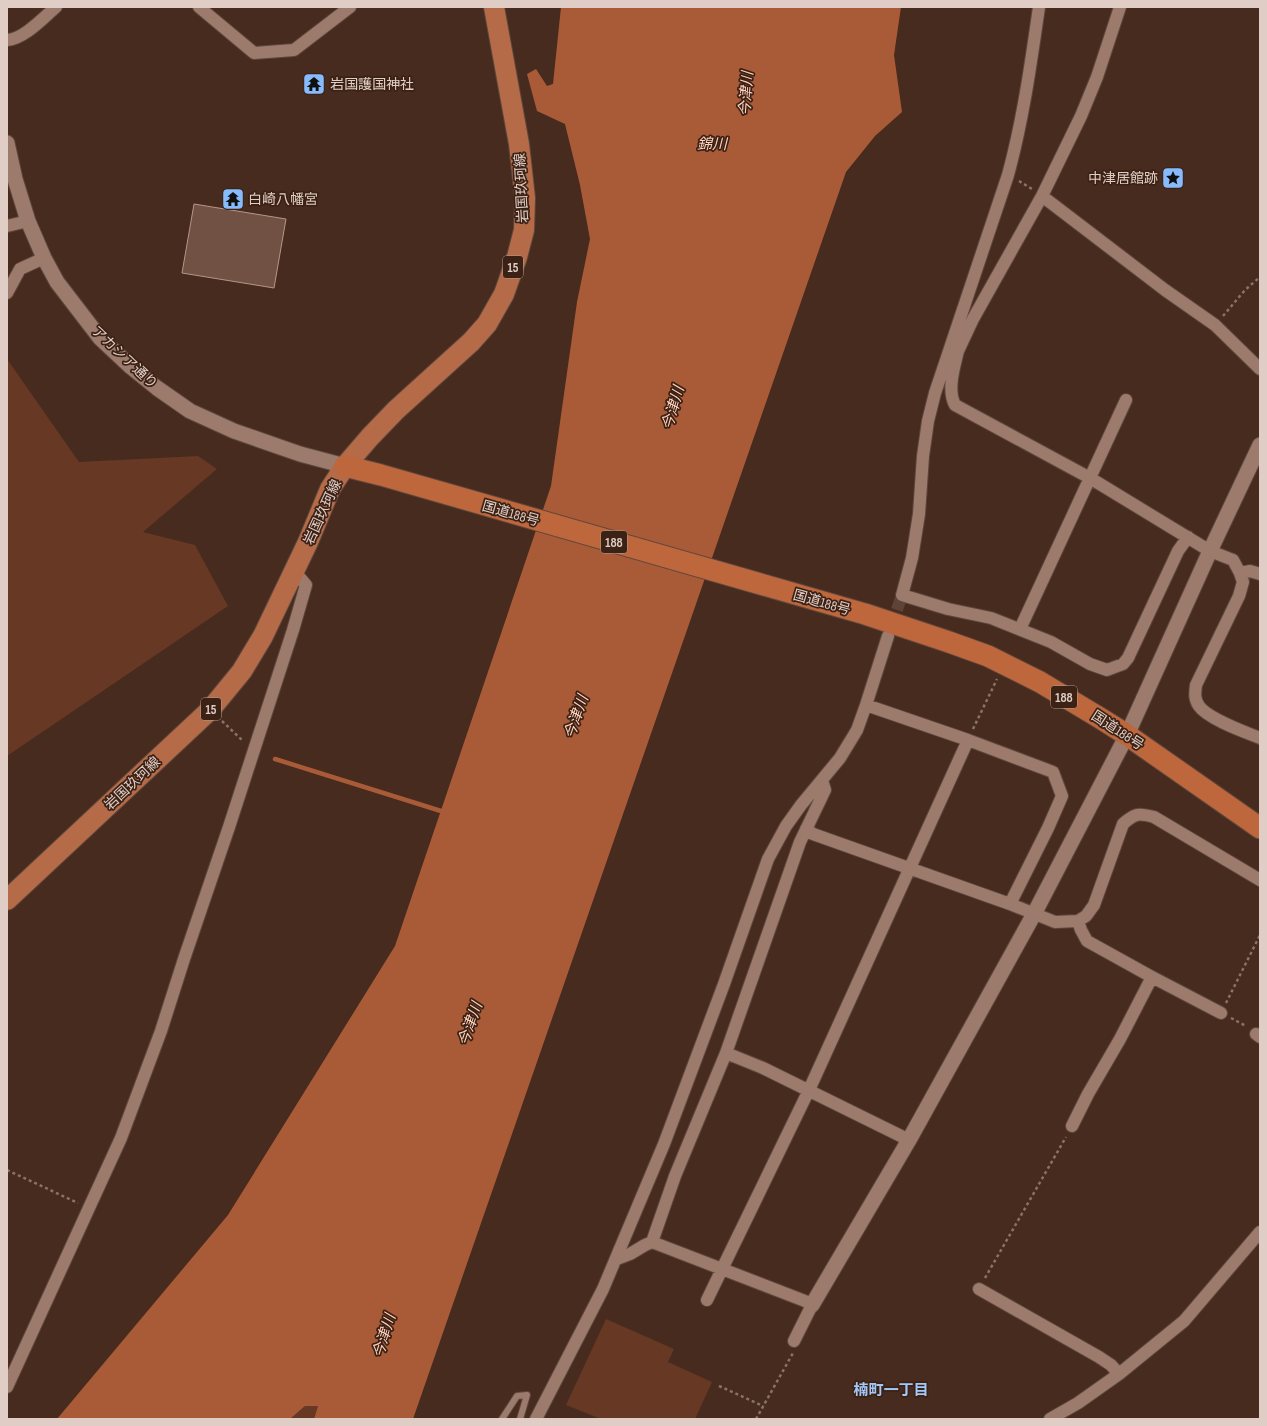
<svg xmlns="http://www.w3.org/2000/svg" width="1267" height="1426" font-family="'Sofia Sans Condensed','Noto Sans JP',sans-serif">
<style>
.green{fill:#673823}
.water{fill:#a95b38}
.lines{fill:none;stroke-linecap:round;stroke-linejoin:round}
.stream{stroke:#a95b38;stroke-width:4.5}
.building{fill:#705144;stroke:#b89587}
.minor-tunnel{stroke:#5e4338;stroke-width:12;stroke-dasharray:12 6;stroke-linecap:butt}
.service-casing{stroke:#5e473c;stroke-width:8}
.minor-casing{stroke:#5e473c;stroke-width:14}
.tertiary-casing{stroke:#5e473c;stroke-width:17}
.primary-casing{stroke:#5e473c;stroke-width:22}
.trunk-casing{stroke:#5e473c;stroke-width:23}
.path{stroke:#897267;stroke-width:2.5;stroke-dasharray:3 3;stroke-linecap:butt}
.service{stroke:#9c7b6d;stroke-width:6}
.minor{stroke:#9c7b6d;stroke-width:12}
.tertiary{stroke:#9c7b6d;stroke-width:15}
.primary{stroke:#b56b48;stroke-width:20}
.trunk{stroke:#be663c;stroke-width:21}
.labels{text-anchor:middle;stroke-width:3.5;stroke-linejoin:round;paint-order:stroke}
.shield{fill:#3c2115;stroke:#af9a91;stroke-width:1}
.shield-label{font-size:13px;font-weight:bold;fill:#e0cec6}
.poi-label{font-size:14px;fill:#e0cec6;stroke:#3c2115;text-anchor:start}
.street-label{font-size:14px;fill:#e0cec6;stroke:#3c2115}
.water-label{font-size:15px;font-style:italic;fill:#ffd2be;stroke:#3c2115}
.neighbourhood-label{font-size:15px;font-weight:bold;fill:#a2c8f9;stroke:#3c2115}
</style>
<rect width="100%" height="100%" fill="#472b1f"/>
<path class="green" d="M 7,359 L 79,462 L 198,456 L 217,469 L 143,532 L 195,545 L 228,606 L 7,756 Z
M 606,1319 L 674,1349 L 668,1362 L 712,1382 L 695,1419 L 601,1419 L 566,1405 Z
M 305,1406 L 318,1406 L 314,1419 L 290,1419 Z"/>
<path class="water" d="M 561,7 L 901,7 L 894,55 L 902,112 L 875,136 L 846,172 L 413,1419 L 314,1419 L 318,1406 L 305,1406 L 290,1419 L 57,1419 L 228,1215 L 395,946 L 551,486 L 577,302 L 590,239 L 580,185 L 565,124 L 537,111 L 527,74 L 536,69 L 547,86 L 553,84 Z"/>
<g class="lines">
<path class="stream" d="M 275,759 L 441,811"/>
</g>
<path class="building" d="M 194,204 L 286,219 L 274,288 L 182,273 Z"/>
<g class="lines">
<path class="minor-tunnel" d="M 891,627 L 902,595"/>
<g class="service-casing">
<path id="service" d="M 502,1419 L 517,1396 L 527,1395 L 520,1419"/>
</g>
<g class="minor-casing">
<path id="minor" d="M 199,7 L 254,53 L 294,50 L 350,7
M 1039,7 C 1031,63 1023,120 1008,175 L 935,393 L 928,421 L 923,456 L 919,514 L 912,558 L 902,595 L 948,609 L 991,618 L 1051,642 L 1090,664 L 1107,670 L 1123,664 L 1128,658 L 1178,551 L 1188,537
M 7,40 C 24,39 43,18 56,7
M 1042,196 L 1165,290 L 1215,325 L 1260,369
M 7,226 L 28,221
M 7,293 L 20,269 L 44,258
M 951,348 L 958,351 L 973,319 L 1042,196 L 1081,116 L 1097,77 L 1120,7
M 958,351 C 954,368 947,390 955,405 L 1090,478 L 1210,551 L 1233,560 L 1240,573 L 1250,571 L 1260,574
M 1240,573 L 1243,582 L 1239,596 L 1196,685 C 1195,693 1194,699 1199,706 C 1208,719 1245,732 1260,738
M 1020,629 L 1126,400
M 866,705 L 968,740 L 1053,772 L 1062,796 L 1048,828 L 1010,904
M 806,829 L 813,834 L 1010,904 L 1055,922 L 1078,921 L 1086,916 L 1094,905 L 1123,824 C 1135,813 1139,813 1154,817 L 1260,880
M 1152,977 L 1221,1013
M 1256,1034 L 1260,1037
M 726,1053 L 763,1068 L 909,1140
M 1072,1126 L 1088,1094 L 1120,1039 L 1152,977 L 1087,941 L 1081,930 L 1078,921
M 652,1242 L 675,1176 L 726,1053 L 800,842 L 825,790 L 822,780
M 617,1259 L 630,1254 L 645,1245 L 652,1242 L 805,1301 L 812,1305 L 794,1341
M 979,1289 L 1099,1357 L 1111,1365 L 1119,1374
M 707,1300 L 809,1090 L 968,740
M 7,1387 L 121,1138 L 161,1031 L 184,959 L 229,827 L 293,630 L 306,585 L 294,571
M 536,1419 L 603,1289 L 664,1144 L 724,984 L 768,859 L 786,826 L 801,805 L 840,758 L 857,730 L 866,705 L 888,636
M 1050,1419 L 1078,1403 L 1119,1374 L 1184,1321 L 1260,1232"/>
</g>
<g class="tertiary-casing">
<path id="tertiary" d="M 7,143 L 15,179 L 28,221 L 44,258 L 57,282 L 100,338 L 131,367 L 157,388 L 190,411 L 234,431 L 300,454 L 345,466
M 812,1305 L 909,1140 L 1034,914 L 1127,735 L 1210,551 L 1260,445"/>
</g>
<g class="primary-casing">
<path id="primary" d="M 7,900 L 210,710 L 242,671 L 263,636 L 308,542 L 330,489 L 345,466 L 370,437 L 396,410 L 471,342 L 487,324 L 504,294 L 517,257 L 524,230 L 525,198 L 519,144 L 494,7"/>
</g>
<g class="trunk-casing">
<path id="trunk" d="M 345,466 L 381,475 L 865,614 L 949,642 L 988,656 L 1040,682 L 1100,718 L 1127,735 L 1260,828"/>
</g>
<path class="path" d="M 1019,181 L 1032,189
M 1223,316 L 1245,290 L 1260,277
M 222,721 L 243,741
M 973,729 L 997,679
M 1226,1003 L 1260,935
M 1231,1018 L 1246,1026
M 7,1170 L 78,1203
M 985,1278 L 1066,1137
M 719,1386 L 763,1406
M 756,1419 L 793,1353"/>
<use href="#service" class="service"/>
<use href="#minor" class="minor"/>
<use href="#tertiary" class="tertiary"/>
<use href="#primary" class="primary"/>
<use href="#trunk" class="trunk"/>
</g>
<defs>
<g id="temple-square" transform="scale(1.15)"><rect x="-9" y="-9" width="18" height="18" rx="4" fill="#87bbfb" stroke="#3c2115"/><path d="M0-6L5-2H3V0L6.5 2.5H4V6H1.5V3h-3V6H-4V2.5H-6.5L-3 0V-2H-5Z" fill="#111"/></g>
<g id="sight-square" transform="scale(1.15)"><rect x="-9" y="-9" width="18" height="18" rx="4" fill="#87bbfb" stroke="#3c2115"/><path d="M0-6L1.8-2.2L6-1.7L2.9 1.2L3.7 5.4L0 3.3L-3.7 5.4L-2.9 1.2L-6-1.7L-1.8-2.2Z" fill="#111"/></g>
</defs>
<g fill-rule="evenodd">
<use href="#temple-square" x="314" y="84"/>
<use href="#sight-square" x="1173" y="178"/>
<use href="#temple-square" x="233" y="199"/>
</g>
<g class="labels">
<g class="shield">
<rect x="503" y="256" width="20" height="22" rx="3"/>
<rect x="601" y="531" width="26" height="22" rx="3"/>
<rect x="1051" y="686" width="26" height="22" rx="3"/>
<rect x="201" y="698" width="20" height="22" rx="3"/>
</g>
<g class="shield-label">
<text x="513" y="272">15</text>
<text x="614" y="547">188</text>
<text x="1064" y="702">188</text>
<text x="211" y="714">15</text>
</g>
<g class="poi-label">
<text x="330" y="89">岩国護国神社</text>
<text x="1158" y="183" text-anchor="end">中津居館跡</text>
<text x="248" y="204">白崎八幡宮</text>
</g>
<g class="street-label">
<text transform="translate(521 188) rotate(-93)" y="5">岩国玖珂線</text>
<text transform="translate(125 357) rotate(43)" y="5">アカシア通り</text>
<text transform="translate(322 512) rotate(-65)" y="5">岩国玖珂線</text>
<text transform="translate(511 513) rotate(16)" y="5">国道188号</text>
<text transform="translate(822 602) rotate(16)" y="5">国道188号</text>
<text transform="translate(1118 730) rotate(33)" y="5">国道188号</text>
<text transform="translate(132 783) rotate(-43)" y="5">岩国玖珂線</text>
</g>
<g class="water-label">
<text transform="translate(746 94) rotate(-86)" y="5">今津川</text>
<text x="712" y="149">錦川</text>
<text transform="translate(673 408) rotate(-74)" y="5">今津川</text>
<text transform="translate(576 717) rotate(-71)" y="5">今津川</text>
<text transform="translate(470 1024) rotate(-71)" y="5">今津川</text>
<text transform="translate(384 1336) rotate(-73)" y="5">今津川</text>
</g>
<g class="neighbourhood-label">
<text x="891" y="1395">楠町一丁目</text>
</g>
</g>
<rect width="1267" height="1426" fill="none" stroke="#e0cec6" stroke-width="16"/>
</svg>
